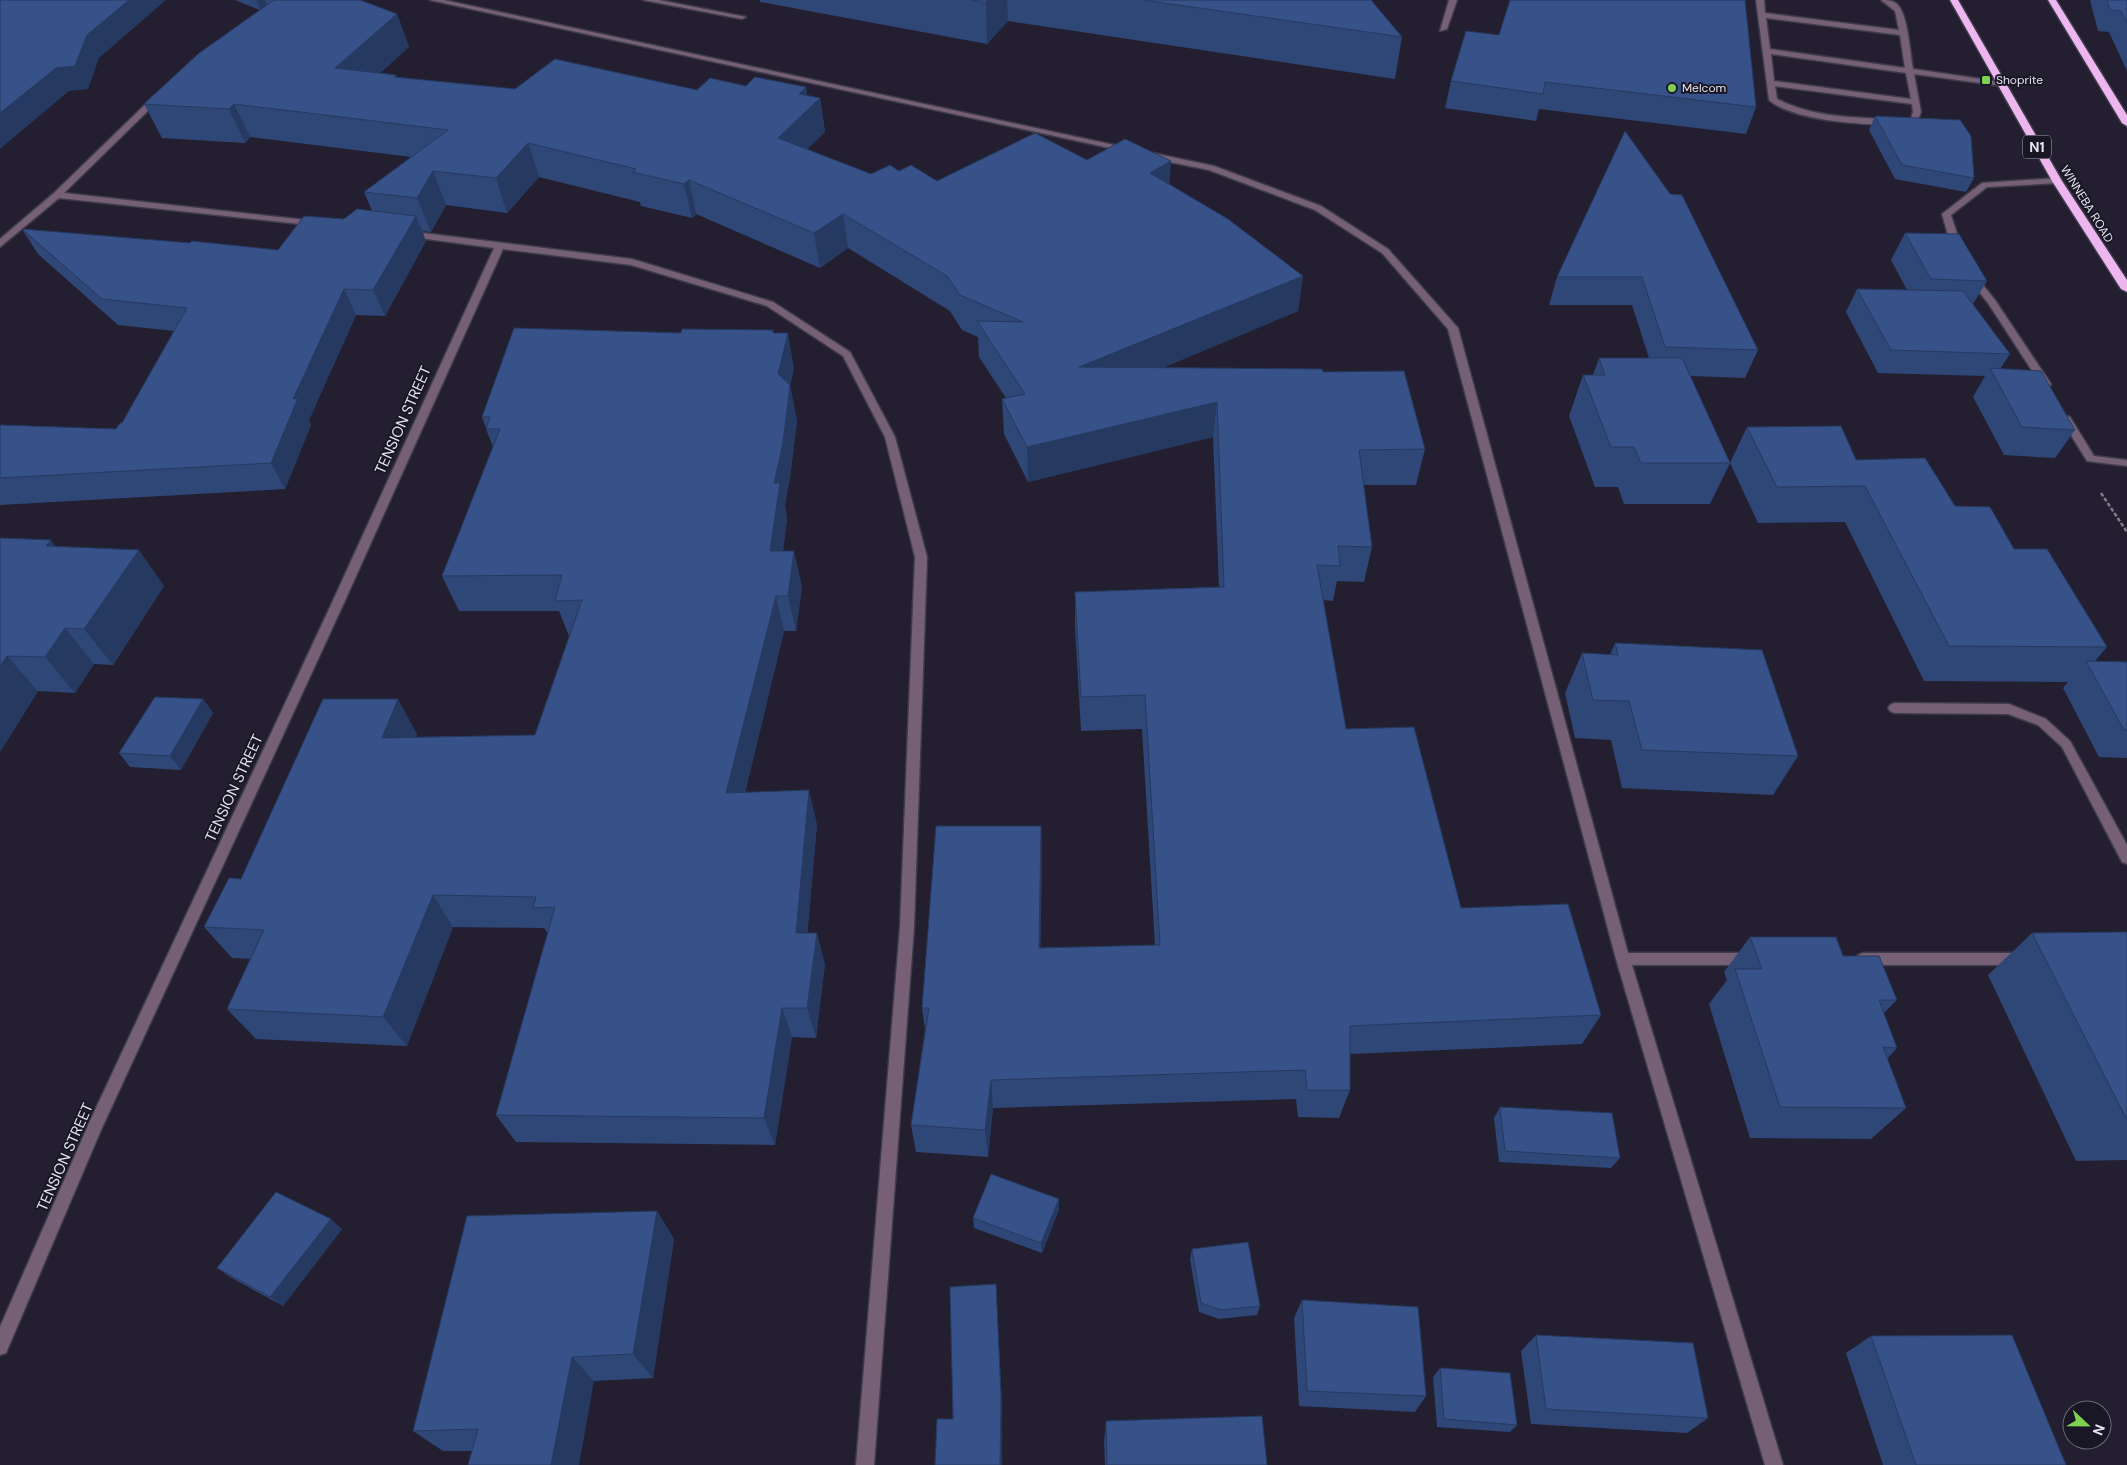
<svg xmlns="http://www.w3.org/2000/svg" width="2127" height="1465" font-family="'DM Sans',sans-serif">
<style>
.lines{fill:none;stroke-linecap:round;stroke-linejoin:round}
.minor-casing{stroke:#3e3b4b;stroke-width:3}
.highway-casing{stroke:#3e3b4b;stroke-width:3}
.path{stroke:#807d8b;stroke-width:2.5;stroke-dasharray:4 2;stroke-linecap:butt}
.minor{fill:#766076;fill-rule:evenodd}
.highway{fill:#edb6ee;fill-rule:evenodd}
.wall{fill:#2e4776}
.shaded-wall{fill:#263960}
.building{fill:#365289;stroke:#263960}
.poi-dot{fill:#80d051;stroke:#191626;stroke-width:2}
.labels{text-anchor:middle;stroke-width:4;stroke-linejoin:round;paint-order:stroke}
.far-poi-label{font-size:12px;fill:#e6e4ef;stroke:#191626;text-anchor:start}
.far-street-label{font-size:12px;fill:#e6e4ef;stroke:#191626}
.shield{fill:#191626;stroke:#a8a6b3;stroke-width:1}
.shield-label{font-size:14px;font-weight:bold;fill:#e6e4ef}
.street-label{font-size:15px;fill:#e6e4ef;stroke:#191626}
</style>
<rect width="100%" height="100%" fill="#231f30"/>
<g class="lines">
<g class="minor-casing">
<path id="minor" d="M 430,0 L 444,0 L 1128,148 L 1132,150 L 1128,152 Z
M 643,0 L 659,0 L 746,17 L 742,19 Z
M 1449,0 L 1457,0 L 1447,29 L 1440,31 Z
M 1756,0 L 1764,0 L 1765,13 L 1899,30 L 1895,11 L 1881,0 C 1887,0 1892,0 1897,4 C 1908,14 1910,53 1913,69 L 2002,82 L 2006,84 L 2002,86 L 1914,74 L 1921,112 L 1917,122 C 1885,129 1793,122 1769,100 ZM 1766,18 L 1900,35 L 1905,68 L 1770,49 ZM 1771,54 L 1906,73 L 1911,99 L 1774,81 ZM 1775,86 L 1912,104 L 1913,112 L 1911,118 L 1901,120 C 1858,117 1816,119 1777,99 Z
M 155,95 L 162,97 L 64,193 L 315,221 L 319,224 L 318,226 L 59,198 L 0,247 L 0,239 L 54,193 Z
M 1148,152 L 1214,166 L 1321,206 L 1388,249 L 1458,328 L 1628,953 L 1751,953 L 1756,955 L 1758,959 L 1756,963 L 1751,965 L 1632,965 L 1783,1465 L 1765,1465 L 1616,959 L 1448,329 L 1382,253 L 1315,210 L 1209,170 L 1145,157 L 1145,153 Z
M 2057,178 L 2060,179 L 2060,183 L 1987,187 L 1951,215 L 1962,249 L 1957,252 L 1952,249 L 1942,214 L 1982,183 Z
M 407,231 L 632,259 L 773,302 L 850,352 L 895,437 L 927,557 L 914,927 L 874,1465 L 856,1465 L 900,927 L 915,557 L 885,437 L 843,356 L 767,306 L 631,265 L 503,249 L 343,605 L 101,1130 L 6,1353 L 0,1355 L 0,1327 L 90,1121 L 331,605 L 494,248 L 404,236 L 404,232 Z
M 1972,274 L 1975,275 L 1995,300 L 2051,384 L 2050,386 L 2042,386 L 1988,303 L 1967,277 Z
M 2066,416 L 2070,417 L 2094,456 L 2127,460 L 2127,466 L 2087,461 L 2061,419 Z
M 1894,703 L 2009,704 L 2046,719 L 2070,741 L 2127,845 L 2127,864 L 2122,862 L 2062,747 L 2038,725 L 2008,714 L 1894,713 L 1890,711 L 1888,708 L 1890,705 Z
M 1863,953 L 2021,953 L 2026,955 L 2028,959 L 2026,963 L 2021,965 L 1863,965 L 1858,963 L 1856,959 L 1858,955 Z"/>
</g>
<g class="highway-casing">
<path id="highway" d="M 1950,0 L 1958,0 L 2062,181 L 2127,280 L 2127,292 L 2121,289 L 2052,181 Z
M 2048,0 L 2056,0 L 2127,115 L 2127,126 L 2122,123 Z"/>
</g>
<path class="path" d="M 2101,493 L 2127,532"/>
<use href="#minor" class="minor"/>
<use href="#highway" class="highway"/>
</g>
<path class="wall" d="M 235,0 L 360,0 L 397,14 L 409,47 L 380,73 L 396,75 L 397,77 L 515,89 L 697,90 L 746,86 L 806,87 L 807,96 L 820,98 L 825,132 L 807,149 L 871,174 L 899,171 L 937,181 L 1087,160 L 1170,184 L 1303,276 L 1298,311 L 1162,368 L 1323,372 L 1425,449 L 1416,485 L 1363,485 L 1372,547 L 1364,582 L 1337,581 L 1333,601 L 1323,600 L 1346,729 L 1461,908 L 1601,1015 L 1582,1044 L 1350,1054 L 1350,1090 L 1339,1118 L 1298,1117 L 1296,1099 L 993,1108 L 988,1157 L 916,1152 L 911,1125 L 925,1029 L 922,1008 L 1041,826 L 1042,859 L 1040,948 L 1155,945 L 1142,729 L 1081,731 L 1075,627 L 1075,592 L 1219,587 L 1213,437 L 1028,482 L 1004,434 L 1002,399 L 1006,398 L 979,357 L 978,337 L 962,330 L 950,311 L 848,248 L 820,268 L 696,214 L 692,218 L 641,206 L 640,202 L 539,177 L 507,213 L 446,205 L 431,232 L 422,231 L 426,241 L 385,316 L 356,315 L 309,420 L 311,425 L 285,489 L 0,505 L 0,425 L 116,429 L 122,423 L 174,331 L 118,325 L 38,254 L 22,229 L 278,250 L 344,219 L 372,211 L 364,192 L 411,157 L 250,137 L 245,143 L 162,138 L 144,104 L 260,10 Z
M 760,0 L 1371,0 L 1402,37 L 1395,79 L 1008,21 L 987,44 L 760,2 Z
M 2090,0 L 2127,0 L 2127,71 L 2109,32 L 2098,31 Z
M 1466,31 L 1756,107 L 1746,134 L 1539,109 L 1536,121 L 1445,108 L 1451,81 Z
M 1875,116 L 1974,178 L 1966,192 L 1895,179 L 1869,130 Z
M 1625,131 L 1758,350 L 1745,378 L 1690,376 L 1730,463 L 1710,504 L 1624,504 L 1618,487 L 1595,487 L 1569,416 L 1583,375 L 1593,375 L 1599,358 L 1649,358 L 1632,305 L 1549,305 L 1557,277 Z
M 1905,233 L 1987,281 L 1973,304 L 2010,354 L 2000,369 L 2075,430 L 2055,458 L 2004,455 L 1973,397 L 1985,376 L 1878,373 L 1846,312 L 1857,289 L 1907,290 L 1891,260 Z
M 773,330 L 774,333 L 794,368 L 790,385 L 797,421 L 790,478 L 785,504 L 787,519 L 783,551 L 802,586 L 796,631 L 784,631 L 745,793 L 817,824 L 807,933 L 825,964 L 816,1038 L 792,1037 L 775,1145 L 516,1142 L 496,1115 L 548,934 L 544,928 L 453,927 L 407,1046 L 256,1039 L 227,1009 L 251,959 L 232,958 L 204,927 L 241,879 L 417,734 L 416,737 L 535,735 L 569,636 L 559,611 L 459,611 L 442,576 L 493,447 L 486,429 L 486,428 L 482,417 L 681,333 Z
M 1747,427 L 1856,460 L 1955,506 L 2014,549 L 2107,647 L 2095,661 L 2127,662 L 2127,758 L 2099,757 L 2063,688 L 2068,682 L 1924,681 L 1845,522 L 1758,523 L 1730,463 Z
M 0,538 L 55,546 L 164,586 L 113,665 L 94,664 L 75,693 L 38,691 L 0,752 Z
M 1615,643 L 1798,756 L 1773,795 L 1622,788 L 1611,740 L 1575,738 L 1565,693 L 1582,653 L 1610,655 Z
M 203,699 L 213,713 L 181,770 L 130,767 L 119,753 Z
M 2127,932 L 2127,1160 L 2076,1161 L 1988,975 L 2032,933 Z
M 1750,937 L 1843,956 L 1897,1000 L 1884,1013 L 1897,1048 L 1887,1059 L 1906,1108 L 1871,1139 L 1750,1138 L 1709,1004 L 1727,980 L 1724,972 Z
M 1500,1107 L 1620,1158 L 1611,1168 L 1499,1162 L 1494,1118 Z
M 1059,1199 L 1059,1209 L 1042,1253 L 974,1228 L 973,1218 Z
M 657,1211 L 674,1239 L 653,1378 L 594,1381 L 472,1451 L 443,1451 L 413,1431 Z
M 342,1229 L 283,1306 L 230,1277 L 217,1268 Z
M 1192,1249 L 1260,1306 L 1257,1315 L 1219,1319 L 1199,1312 L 1190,1259 Z
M 1302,1300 L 1426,1396 L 1415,1412 L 1299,1406 L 1294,1318 Z
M 1536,1335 L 1708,1418 L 1687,1433 L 1531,1424 L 1521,1351 Z
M 1871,1336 L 2066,1465 L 1883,1465 L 1846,1353 Z
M 1440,1368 L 1517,1425 L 1510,1432 L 1437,1427 L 1433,1377 Z
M 1106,1421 L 1267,1465 L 1105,1465 L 1104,1442 Z"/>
<path class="shaded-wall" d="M 129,0 L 166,0 L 99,58 L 88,89 L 69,91 L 0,149 L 0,113 L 87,35 Z
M 256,0 L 265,0 L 267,6 L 261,11 Z
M 988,0 L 1007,0 L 1008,21 L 987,44 L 986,3 Z
M 397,14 L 409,47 L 349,101 L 335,68 Z
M 806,87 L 809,108 L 820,98 L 825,132 L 784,172 L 778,138 L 799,94 Z
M 234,104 L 250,137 L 245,143 L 229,109 Z
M 528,143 L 539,177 L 507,213 L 496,178 Z
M 1171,161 L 1169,196 L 1150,173 Z
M 433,171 L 446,205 L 431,232 L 417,198 Z
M 689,180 L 696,214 L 692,218 L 684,184 Z
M 843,214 L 848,248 L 820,268 L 814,233 Z
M 416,216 L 426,241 L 385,316 L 373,290 Z
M 1303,276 L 1298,311 L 1079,403 L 1079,367 Z
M 344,289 L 356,315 L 309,420 L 311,425 L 285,489 L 271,463 L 293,399 Z
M 773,330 L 780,365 L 788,333 L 794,368 L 790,385 L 797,421 L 790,478 L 785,504 L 787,519 L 778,587 L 770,551 L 774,483 L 778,374 L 773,333 Z
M 1217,402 L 1213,437 L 1028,482 L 1027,447 Z
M 51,540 L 78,577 L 46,546 Z
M 139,550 L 164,586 L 113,665 L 84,629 Z
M 794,551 L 802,586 L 796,631 L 788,596 Z
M 776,596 L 784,631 L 737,826 L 726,793 Z
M 65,628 L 94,664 L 75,693 L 45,657 Z
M 7,656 L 38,691 L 0,752 L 0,666 Z
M 203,699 L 213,713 L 181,770 L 170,756 Z
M 398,699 L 417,734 L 403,771 L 382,738 Z
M 809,790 L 817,824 L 805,964 L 796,933 Z
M 1041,826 L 1042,859 L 1040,979 L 1039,948 Z
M 433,895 L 453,927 L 407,1046 L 383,1017 Z
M 817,933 L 825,964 L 816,1038 L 807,1008 Z
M 782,1008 L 792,1037 L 775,1145 L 764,1118 Z
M 991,1080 L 993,1108 L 988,1157 L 985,1130 Z
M 1059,1199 L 1059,1209 L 1042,1253 L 1041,1243 Z
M 657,1211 L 674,1239 L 653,1378 L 633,1354 Z
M 331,1219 L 342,1229 L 283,1306 L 270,1297 Z
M 996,1284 L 1002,1404 L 1002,1465 L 1000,1465 Z
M 572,1357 L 594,1381 L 579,1465 L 551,1465 Z"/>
<path class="building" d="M 0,0 L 129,0 L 87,35 L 75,66 L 56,68 L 0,113 Z
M 274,0 L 360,0 L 397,14 L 335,68 L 396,75 L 394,77 L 515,89 L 555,59 L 697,90 L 710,78 L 746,86 L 755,77 L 806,87 L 799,94 L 820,98 L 778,138 L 871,174 L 890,165 L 899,171 L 911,165 L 937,181 L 1035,133 L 1087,160 L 1125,139 L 1171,161 L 1150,173 L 1228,219 L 1303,276 L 1079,367 L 1322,369 L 1323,372 L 1404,371 L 1425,449 L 1359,450 L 1372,547 L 1338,546 L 1340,566 L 1317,565 L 1346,729 L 1414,727 L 1461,908 L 1568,904 L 1601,1015 L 1350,1026 L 1350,1090 L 1307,1090 L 1305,1070 L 991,1080 L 985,1130 L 911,1125 L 929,1008 L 922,1008 L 936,826 L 1041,826 L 1039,948 L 1160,945 L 1145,695 L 1081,697 L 1075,592 L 1224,587 L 1217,402 L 1027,447 L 1002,399 L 1025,394 L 977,321 L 1023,322 L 960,295 L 947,276 L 843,214 L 814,233 L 689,180 L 684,184 L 632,172 L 636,169 L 528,143 L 496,178 L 433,171 L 417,198 L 364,192 L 448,130 L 234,104 L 229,109 L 144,104 L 198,54 Z
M 971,0 L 988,0 L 986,3 Z
M 1143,0 L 1371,0 L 1402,37 Z
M 1510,0 L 1745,0 L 1756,107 L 1545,82 L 1543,94 L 1451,81 L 1466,31 L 1499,35 Z
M 2107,0 L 2127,0 L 2127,23 L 2121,11 L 2110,10 Z
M 1875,116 L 1960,120 L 1971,136 L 1974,178 L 1902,165 Z
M 1625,131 L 1670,194 L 1682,195 L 1758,350 L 1665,347 L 1642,277 L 1557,277 Z
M 357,209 L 416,216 L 373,290 L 344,289 L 293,399 L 298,398 L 271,463 L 0,478 L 0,425 L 116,429 L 120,423 L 122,423 L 187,308 L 102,299 L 22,229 L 190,243 L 192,241 L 278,250 L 304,216 L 344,219 Z
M 1905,233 L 1959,234 L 1987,281 L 1931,279 Z
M 1857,289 L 1963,291 L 2010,354 L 1891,350 Z
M 514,328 L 681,333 L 682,329 L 773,330 L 773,333 L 788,333 L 778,374 L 790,385 L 783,443 L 774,483 L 780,483 L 770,551 L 794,551 L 788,596 L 776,596 L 726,793 L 809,790 L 796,933 L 817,933 L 807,1008 L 782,1008 L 764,1118 L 496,1115 L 555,907 L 533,908 L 536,897 L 433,895 L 383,1017 L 227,1009 L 264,930 L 204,927 L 229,878 L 241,879 L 323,699 L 398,699 L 382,738 L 535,735 L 582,600 L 555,601 L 562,575 L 442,576 L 500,429 L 486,429 L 490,417 L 482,417 Z
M 1599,358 L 1682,358 L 1730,463 L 1641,463 L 1634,447 L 1611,447 L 1583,375 L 1605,375 Z
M 1990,368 L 2041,371 L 2075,430 L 2022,427 Z
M 1841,426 L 1856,460 L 1925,458 L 1955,506 L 1990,507 L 2014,549 L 2047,549 L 2107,647 L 1949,646 L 1865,486 L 1777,487 L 1747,427 Z
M 0,538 L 51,540 L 46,546 L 139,550 L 84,629 L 65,628 L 45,657 L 7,656 L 0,666 Z
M 1615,643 L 1762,650 L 1798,756 L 1642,750 L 1629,701 L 1593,700 L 1582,653 L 1618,655 Z
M 2086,661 L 2127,662 L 2127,730 L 2124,730 Z
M 155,697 L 203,699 L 170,756 L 119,753 Z
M 2127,932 L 2127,1120 L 2032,933 Z
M 1750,937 L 1836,937 L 1843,956 L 1879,956 L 1897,1000 L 1879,1000 L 1897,1048 L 1883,1047 L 1906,1108 L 1780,1107 L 1735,969 L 1762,969 Z
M 1500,1107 L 1612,1113 L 1620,1158 L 1505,1151 Z
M 991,1174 L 1059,1199 L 1041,1243 L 973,1218 Z
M 276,1192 L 331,1219 L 270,1297 L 217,1268 Z
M 657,1211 L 633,1354 L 572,1357 L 551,1465 L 468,1465 L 478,1429 L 413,1431 L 467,1216 Z
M 1248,1242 L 1260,1306 L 1221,1310 L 1201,1303 L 1192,1249 Z
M 996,1284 L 1001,1396 L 1000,1465 L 935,1465 L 937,1419 L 953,1419 L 950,1287 Z
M 1302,1300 L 1418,1307 L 1426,1396 L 1307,1391 Z
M 1536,1335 L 1693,1343 L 1708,1418 L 1546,1409 Z
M 2012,1335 L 2066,1465 L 1916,1465 L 1871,1336 Z
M 1440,1368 L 1510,1373 L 1517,1425 L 1444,1419 Z
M 1262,1416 L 1267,1465 L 1107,1465 L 1106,1421 Z"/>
<g class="poi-dot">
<rect x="1981" y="75" width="10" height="10" rx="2.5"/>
<circle cx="1672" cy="88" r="5"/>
</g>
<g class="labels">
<g class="far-poi-label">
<text x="1996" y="84">Shoprite</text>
<text x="1682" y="92">Melcom</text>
</g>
<g class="far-street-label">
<text transform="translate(2087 204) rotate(58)" y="4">WINNEBA ROAD</text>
</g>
<rect class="shield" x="2023" y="135.5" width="28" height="23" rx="4"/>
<g class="shield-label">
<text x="2037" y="152">N1</text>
</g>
<g class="street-label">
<text transform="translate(403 420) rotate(-66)" y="5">TENSION STREET</text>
<text transform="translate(234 788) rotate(-65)" y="5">TENSION STREET</text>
<text transform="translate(65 1157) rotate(-66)" y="5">TENSION STREET</text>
</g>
</g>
<g transform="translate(2087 1425) rotate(112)"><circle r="24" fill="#191626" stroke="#6b6876"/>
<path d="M0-4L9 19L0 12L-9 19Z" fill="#80d051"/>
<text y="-8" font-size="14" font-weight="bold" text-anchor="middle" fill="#e6e4ef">N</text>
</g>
</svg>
